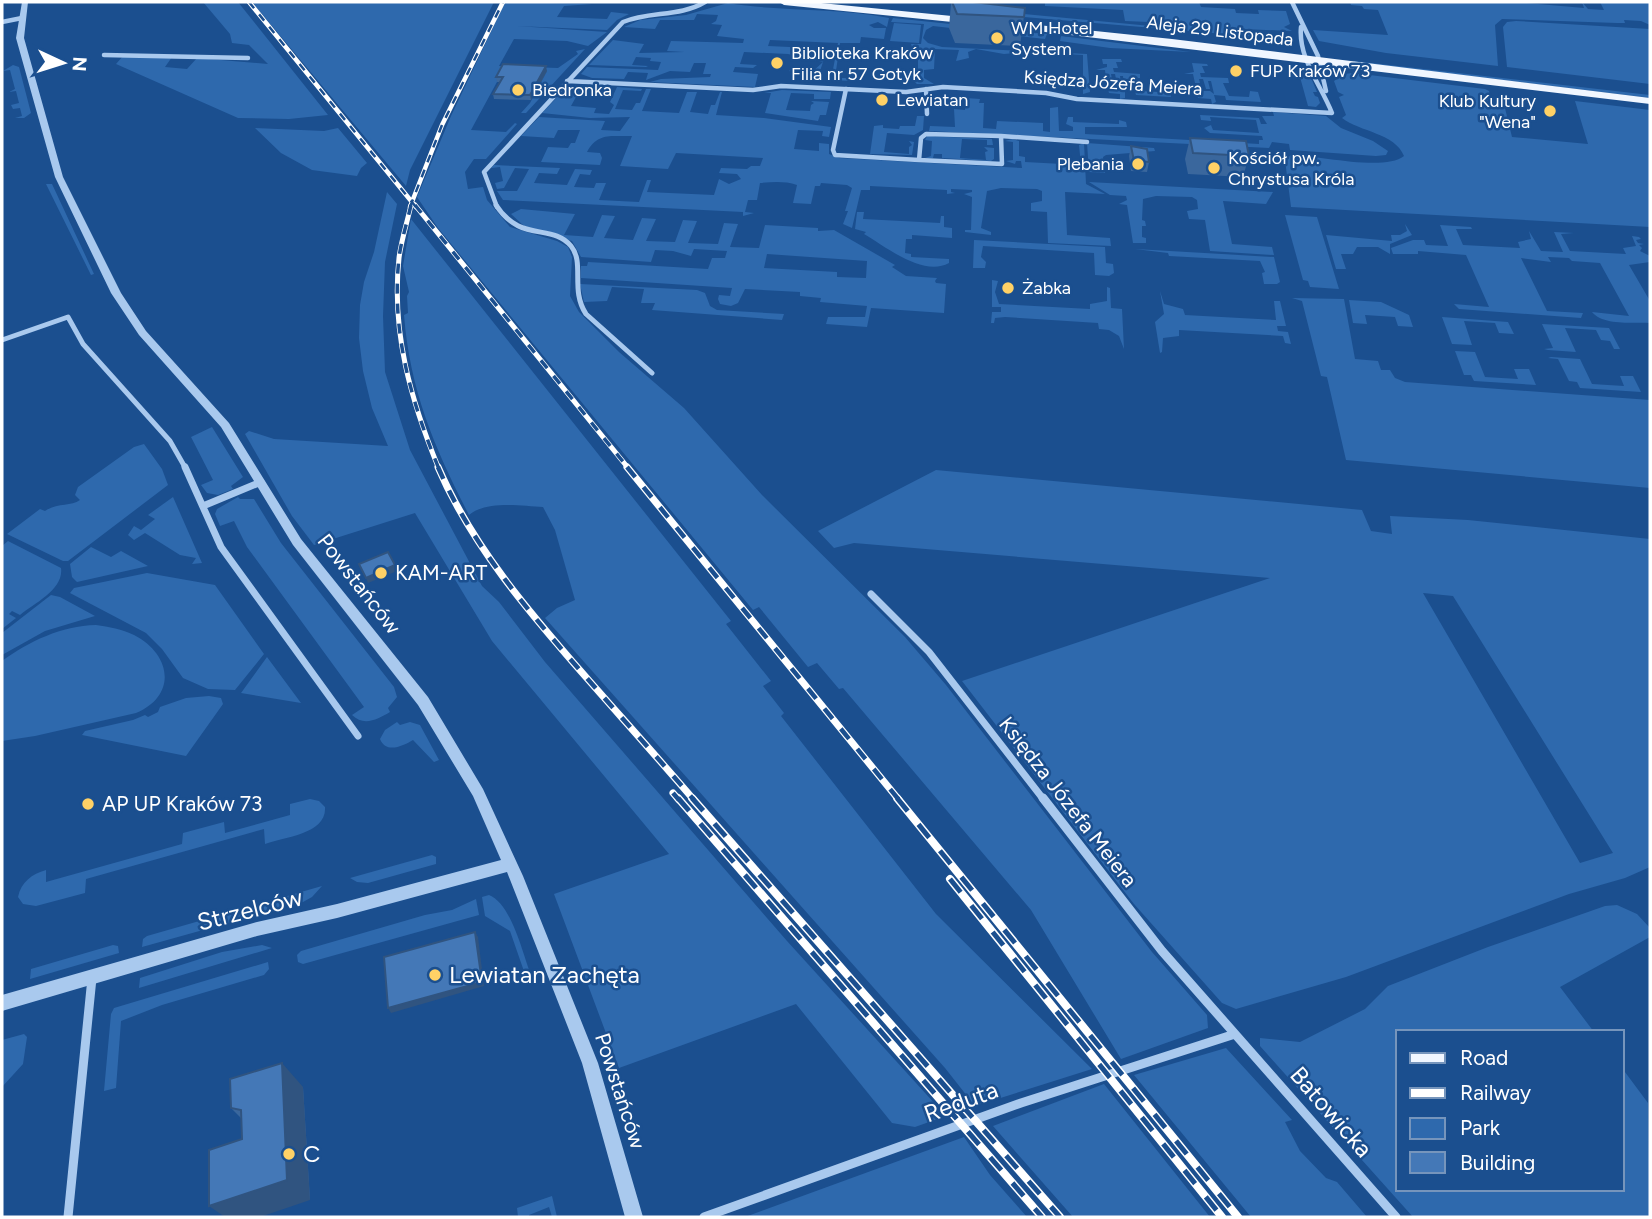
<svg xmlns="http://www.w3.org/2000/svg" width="1652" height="1219" font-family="Figtree,sans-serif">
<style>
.green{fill:#2e69ad;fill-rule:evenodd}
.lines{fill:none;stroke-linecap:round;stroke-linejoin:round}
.minor-far3{stroke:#a9c9ee;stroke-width:4.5}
.minor-far2{stroke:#a9c9ee;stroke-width:5}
.minor-far1{stroke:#a9c9ee;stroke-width:7}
.minor{stroke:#a9c9ee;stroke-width:9}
.tertiary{fill:#a9c9ee;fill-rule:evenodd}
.primary{fill:#f0f6ff;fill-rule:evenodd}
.rail-far3-casing{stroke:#fff;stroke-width:4.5}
.rail-far2-casing{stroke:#fff;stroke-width:5}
.rail-far1-casing{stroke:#fff;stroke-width:7}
.rail-casing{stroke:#fff;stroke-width:8}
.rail-far3{stroke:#1b4f8f;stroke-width:2.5;stroke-dasharray:8;stroke-linecap:butt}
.rail-far2{stroke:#1b4f8f;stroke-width:3.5;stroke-dasharray:10;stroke-linecap:butt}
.rail-far1{stroke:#1b4f8f;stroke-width:4.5;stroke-dasharray:13;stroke-linecap:butt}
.rail{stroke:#1b4f8f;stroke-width:5;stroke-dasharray:17;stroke-linecap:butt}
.wall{fill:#3a679d}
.shaded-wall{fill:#305480}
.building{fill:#4478b7;stroke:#305480;stroke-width:2}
.poi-dot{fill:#ffd166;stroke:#1b4f8f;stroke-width:2.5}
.labels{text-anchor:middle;stroke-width:5;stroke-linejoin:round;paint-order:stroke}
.far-poi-label{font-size:18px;fill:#fff;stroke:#1b4f8f;text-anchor:start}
.far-street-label{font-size:18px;fill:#fff;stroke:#1b4f8f}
.poi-label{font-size:21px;fill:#fff;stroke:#1b4f8f;text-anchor:start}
.street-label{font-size:21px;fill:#fff;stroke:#1b4f8f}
.near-street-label{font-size:24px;fill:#fff;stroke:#1b4f8f}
.near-poi-label{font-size:24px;fill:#fff;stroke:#1b4f8f;text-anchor:start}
</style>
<rect width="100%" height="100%" fill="#1b4f8f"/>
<path class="green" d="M 203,2 L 238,2 L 328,115 L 289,119 L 238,118 L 116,64 L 123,56 L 172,57 L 165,67 L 187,69 L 197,58 L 268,64 L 249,45 L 232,43 L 230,34 Z
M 252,2 L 494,2 L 410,170 L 406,186 Z
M 505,2 L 592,4 L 564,6 L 557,17 L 607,19 L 611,12 L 629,14 L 617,20 L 607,30 L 517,26 L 607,32 L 588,46 L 567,41 L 514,39 L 499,66 L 558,68 L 578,54 L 576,51 L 585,49 L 526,113 L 521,113 L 530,103 L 547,71 L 504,69 L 471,130 L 506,132 L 515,123 L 517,124 L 486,159 L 474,159 L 465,172 L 468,189 L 483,187 L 487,200 L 510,227 L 557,241 L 568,247 L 572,257 L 570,296 L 579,312 L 619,352 L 684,408 L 762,495 L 905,637 L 946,685 L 1152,952 L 1207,1015 L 1208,1028 L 1121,1059 L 1031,910 L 843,688 L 839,689 L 817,663 L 808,667 L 759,607 L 753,610 L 438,228 L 417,197 L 451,116 Z
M 1045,2 L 1199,2 L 1201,7 L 1235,9 L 1236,13 L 1259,14 L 1258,10 L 1286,11 L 1290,24 L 1284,27 L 1292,31 L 1242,29 L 1243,34 L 1277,36 L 1271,38 L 1024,17 L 1024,14 L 1151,26 L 1149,22 L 1125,21 L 1123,10 L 1045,6 Z
M 1350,2 L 1517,2 L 1584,8 L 1582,2 L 1588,9 L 1604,10 L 1600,2 L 1650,2 L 1650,25 L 1641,21 L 1624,20 L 1625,23 L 1617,23 L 1502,19 L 1495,25 L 1498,66 L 1386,53 L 1319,41 L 1313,30 L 1388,35 L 1378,10 L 1364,9 L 1362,6 L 1351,5 Z
M 728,3 C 781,12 836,7 889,18 L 887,27 L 878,22 L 869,25 L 874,28 L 886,28 L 884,39 L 861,37 L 860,43 L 840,43 L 835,78 L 852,78 L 852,81 L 831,80 L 838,43 L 770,40 L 768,46 L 811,48 L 810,51 L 801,51 L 824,59 L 818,77 L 789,71 L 792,69 L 811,73 L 823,62 L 788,54 L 744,52 L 740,64 L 757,65 L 753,68 L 735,67 L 733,72 L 758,74 L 755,87 L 650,82 L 661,79 L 710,77 L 711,74 L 703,74 L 706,63 L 694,63 L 690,72 L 670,71 L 646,80 L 648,73 L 628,72 L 624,79 L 592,78 L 581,74 L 587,67 L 658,70 L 661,62 L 650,61 L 651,58 L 636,57 L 632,65 L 648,66 L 646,67 L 589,65 L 613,40 L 644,44 L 639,53 L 685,52 L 667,51 L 671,41 L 743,43 L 744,39 L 717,36 L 722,25 L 711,24 L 716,21 L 718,15 L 697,14 L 694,20 L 660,20 L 655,29 L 624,27 L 640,20 L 686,15 Z
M 893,18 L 1047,34 L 1045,39 L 933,26 L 926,30 L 923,38 L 928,43 L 942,47 L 1087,54 L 1090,92 L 1083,94 L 1083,55 L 1028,52 L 1004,54 L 976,49 L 968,52 L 969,58 L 956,61 L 959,50 L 935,49 L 934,69 L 924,70 L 924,78 L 934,84 L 917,84 L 911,79 L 918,79 L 918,58 L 912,56 L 925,54 L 925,51 L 913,50 L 911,44 L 887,44 L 921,44 L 924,24 L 891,22 Z
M 1516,21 L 1650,29 L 1650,84 L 1507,67 L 1503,27 L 1507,22 Z
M 894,23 L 921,25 L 919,43 L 890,41 Z
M 1061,36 L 1191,52 L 1110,48 L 1060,41 Z
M 1096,59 L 1121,59 L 1122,62 L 1116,62 L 1118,68 L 1113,68 L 1114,72 L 1140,74 L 1140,78 L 1135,78 L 1139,91 L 1159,92 L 1161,86 L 1169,87 L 1171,97 L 1136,95 L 1135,91 L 1125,90 L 1125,98 L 1120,99 L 1120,94 L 1109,93 L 1107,86 L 1121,86 L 1124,90 L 1123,76 L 1120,76 L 1121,84 L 1117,84 L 1115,74 L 1111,74 L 1112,79 L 1106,79 L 1105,70 L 1096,70 L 1107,67 L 1107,64 L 1103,64 L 1102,59 Z
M 1354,61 L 1650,95 L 1650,98 L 1354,62 Z
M 1192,63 L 1207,64 L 1208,66 L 1202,66 L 1205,73 L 1200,73 L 1201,77 L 1228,78 L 1229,83 L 1223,83 L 1229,96 L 1249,97 L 1250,91 L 1258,92 L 1261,102 L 1226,100 L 1225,96 L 1214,95 L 1216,102 L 1212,104 L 1211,99 L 1198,98 L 1196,91 L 1210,91 L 1214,94 L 1211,81 L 1208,81 L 1210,89 L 1206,89 L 1203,79 L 1199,79 L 1200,83 L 1195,83 L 1193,74 L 1184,74 L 1194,72 Z
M 13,65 L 19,67 L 31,113 L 24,118 L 15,118 L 22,116 L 20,108 L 13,109 L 11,105 L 19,103 L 16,91 L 9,92 L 15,89 L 10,70 L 3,71 Z
M 1304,71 L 1312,80 L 1317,92 L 1313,92 L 1315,96 L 1318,97 L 1320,103 L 1316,107 L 1308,106 L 1300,77 L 1292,76 L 1290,72 Z
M 1353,73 L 1485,89 L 1489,91 L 1492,103 L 1504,104 L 1512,137 L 1588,144 L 1575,101 L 1650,110 L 1650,227 L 1291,207 L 1285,160 L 1291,155 C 1317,155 1384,172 1404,156 C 1395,133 1360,132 1342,118 L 1346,115 L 1339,97 L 1344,95 L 1338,92 L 1334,81 L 1344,74 Z
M 569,85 L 607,87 L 606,89 L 581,88 L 571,106 L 596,108 L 594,113 L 609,114 L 614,105 L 610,102 L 617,87 L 642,89 L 641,91 L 623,90 L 615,109 L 632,110 L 636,103 L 640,103 L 646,89 L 651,89 L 642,111 L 679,113 L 687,92 L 697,92 L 690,112 L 708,114 L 711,105 L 715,105 L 720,92 L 722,92 L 716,115 L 764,118 L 831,127 L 829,137 L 822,136 L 823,131 L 798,130 L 794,149 L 819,151 L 819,143 L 829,144 L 829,154 L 839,158 L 1022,168 L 1021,161 L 1016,161 L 1015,164 L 1006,161 L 1013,160 L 1013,142 L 1005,141 L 1012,139 L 1019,141 L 1019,156 L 1025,157 L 1025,162 L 1081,165 L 1079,145 L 1084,143 L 1086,184 L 1105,194 L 1065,192 L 1067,235 L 1110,238 L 1111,246 L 1048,243 L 1047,212 L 1031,211 L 1031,203 L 1042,201 L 1042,191 L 1037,189 L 1001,188 L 987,191 L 981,228 L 991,232 L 991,235 L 965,232 L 965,230 L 971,230 L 972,197 L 964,194 L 972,192 L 972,190 L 951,189 L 951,192 L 955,193 L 947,194 L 947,190 L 870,186 L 870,190 L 861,190 L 852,228 L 843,224 L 848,211 L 845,211 L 852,188 L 847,185 L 821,183 L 820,186 L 815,186 L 811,204 L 793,203 L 797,185 C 785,181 773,182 760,183 L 757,200 L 748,200 L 745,212 L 754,213 L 743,216 L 743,212 L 503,200 L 497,191 L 517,191 L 529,169 L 515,168 L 504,188 L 497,189 L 495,183 L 503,181 L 500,167 L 491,168 L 494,165 L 560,168 L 557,174 L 539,173 L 534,183 L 567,185 L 575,169 L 592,170 L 590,175 L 580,174 L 574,187 L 594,188 L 596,183 L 606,183 L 599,200 L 639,202 L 647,180 L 651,180 L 647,192 L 714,195 L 719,179 L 729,184 L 741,179 L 737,174 L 719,173 L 721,168 L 747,169 L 751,166 L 760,166 L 763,158 L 676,153 L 668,169 L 620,166 L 632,136 C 614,137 598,131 587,152 L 600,153 L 602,158 L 600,165 L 541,162 L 548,147 L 568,148 L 571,143 L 575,143 L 580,130 L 558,130 L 554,138 L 521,136 L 539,117 L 605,121 L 601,130 L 620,131 L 630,117 L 590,118 L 542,113 Z
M 782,90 L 831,92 L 830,99 L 814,99 L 814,94 L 791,93 L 786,110 L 810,111 L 811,105 L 814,103 L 811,101 L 829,102 L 826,115 L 820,115 L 818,121 L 765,113 L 771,93 L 764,93 Z
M 966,98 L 980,99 L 979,103 L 984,103 L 983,128 L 996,129 L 997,121 L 1043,123 L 1043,131 L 1050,132 L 1050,108 L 1058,107 L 1059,131 L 1073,131 L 1073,127 L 1066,124 L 1068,117 L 1073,117 L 1073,122 L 1119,124 L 1119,120 L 1126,122 L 1127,127 L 1085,127 L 1085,134 L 1259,144 L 1259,140 L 1263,140 L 1262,136 L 1210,133 L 1204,128 L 1211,125 L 1213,130 L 1259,133 L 1256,120 L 1210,117 L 1211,121 L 1201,120 L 1200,115 L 1259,118 L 1261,124 L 1267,124 L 1262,116 L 1274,116 L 1273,112 L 1326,116 L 1341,128 L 1373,141 L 1388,151 L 1386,155 L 1376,156 L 1290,150 L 1289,144 L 1272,142 L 1269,148 L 929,131 L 930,126 L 955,127 L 954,109 L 965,110 Z
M 917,116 L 924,116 L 923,130 L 914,135 L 887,133 L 884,152 L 909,154 L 909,147 L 912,145 L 909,141 L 914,142 L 912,155 L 870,154 L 874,126 L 883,125 L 883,128 L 899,129 L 900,126 L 915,126 Z
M 255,128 L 324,131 L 338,128 L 367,163 L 361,168 L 357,176 L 312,170 L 281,153 Z
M 927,136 L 992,139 L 993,145 L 987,145 L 987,140 L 962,139 L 960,158 L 986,160 L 985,152 L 988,151 L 984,147 L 994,148 L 994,159 L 991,161 L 942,158 L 942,154 L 934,154 L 933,158 L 925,158 L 931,156 L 932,141 L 925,140 Z
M 1087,143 L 1154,148 L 1155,151 L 1106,155 L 1103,157 L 1105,173 L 1089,172 Z
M 1089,182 L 1273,192 L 1266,204 L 1223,201 L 1232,244 L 1272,247 L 1274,255 L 1210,251 L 1205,220 L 1189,219 L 1187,211 L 1198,209 L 1197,200 L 1192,197 L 1156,196 L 1143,199 L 1142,220 L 1145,221 L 1146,226 L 1142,226 L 1142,237 L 1146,238 L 1146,243 L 1133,243 L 1127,205 L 1119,204 L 1127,200 L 1126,196 L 1110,195 Z
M 46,184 L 52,184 L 94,274 L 91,275 Z
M 387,192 L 397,204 L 385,262 L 383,316 L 385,372 L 410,450 L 482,586 L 499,602 L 545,662 L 787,941 L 946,1116 L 915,1127 L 892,1123 L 796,1004 L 619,1068 L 554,894 L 669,854 L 492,641 L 415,513 L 314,545 L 292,516 L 245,434 L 249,431 L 274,439 L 388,446 L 372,408 L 363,371 L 359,338 L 360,305 L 364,282 L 374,252 Z
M 521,209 L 575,214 L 564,235 L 593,237 L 602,215 L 615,216 L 604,238 L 633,240 L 642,218 L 656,219 L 646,241 L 675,242 L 683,220 L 697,221 L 688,243 L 718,244 L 724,223 L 738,224 L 730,247 L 759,248 L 765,225 L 818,228 L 818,231 L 834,230 L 895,265 L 892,267 L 906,276 L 937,278 L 935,281 L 936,283 L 946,284 L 944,313 L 871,308 L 867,327 L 826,324 L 828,317 L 865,317 L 867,306 L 820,302 L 821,298 L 800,296 L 800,292 L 745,289 L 738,303 L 731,306 L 720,304 L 718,299 L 719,295 L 730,296 L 732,288 L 581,278 L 581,266 L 587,266 L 588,262 L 708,269 L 712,258 L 725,258 L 727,251 L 694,249 L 691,256 L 673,251 L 655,250 L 651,262 L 581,257 L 572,241 L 524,226 L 511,214 ZM 767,254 L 867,261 L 866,278 L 837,277 L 837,272 L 764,268 Z
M 857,212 L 864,212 L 863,219 L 940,223 L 941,216 L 944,216 L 944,227 L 952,228 L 952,238 L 912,235 L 912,239 L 906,239 L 905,253 L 911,254 L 911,257 L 949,259 L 949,263 C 923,277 886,247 864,234 L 866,232 L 855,229 Z
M 1285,215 L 1317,217 L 1339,289 L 1310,287 L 1308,281 L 1303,280 Z
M 411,219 L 731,621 L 726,624 L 771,681 L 763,686 L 784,713 L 781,716 L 936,914 L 1092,1069 L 975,1106 L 945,1068 L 545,618 L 557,608 L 575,600 L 555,530 L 543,507 C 522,506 487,500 469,515 C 435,449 410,391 404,315 L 408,313 L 407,296 L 409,292 L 403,266 Z
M 1405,224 L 1412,235 L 1390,244 L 1390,254 L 1378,247 L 1357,247 L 1353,254 L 1341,254 L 1346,269 L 1336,269 L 1326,235 L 1392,241 L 1391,235 L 1400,235 L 1407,231 Z
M 1440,225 L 1471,227 L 1472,229 L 1456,229 L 1463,245 L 1520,248 L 1518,242 L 1531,239 L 1529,231 L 1541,251 L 1563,252 L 1554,232 L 1574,233 L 1561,234 L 1570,251 L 1626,254 L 1623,248 L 1636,246 L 1632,236 L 1639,237 L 1641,239 L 1636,240 L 1638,243 L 1644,244 L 1639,245 L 1642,248 L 1640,251 L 1650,256 L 1650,262 L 1629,265 L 1650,301 L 1650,323 C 1634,322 1603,326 1592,312 L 1629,316 L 1600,263 L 1572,261 L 1569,258 L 1548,257 L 1551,262 L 1521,258 L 1547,311 L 1583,313 L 1581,318 L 1459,309 L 1454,304 L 1489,307 L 1466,255 L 1418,251 L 1418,254 L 1393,254 L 1391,248 L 1413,240 L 1424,240 L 1426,245 L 1448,246 Z
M 974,240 L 1105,247 L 1106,263 L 1113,264 L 1114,273 L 1109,276 L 1095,275 L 1094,253 L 983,246 L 981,257 L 986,262 L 985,268 L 973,268 Z
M 1135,249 L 1274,257 L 1280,282 L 1277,284 L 1264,284 L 1262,273 L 1265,272 L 1260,261 L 1169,256 L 1168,253 Z
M 992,280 L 998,281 L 995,292 L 999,304 L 1090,309 L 1090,304 L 1107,301 L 1107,287 L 1110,288 L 1111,308 L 1122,309 L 1124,349 L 1119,336 L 1109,330 L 1099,329 L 1098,323 L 1005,317 L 995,318 L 994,323 L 991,323 L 992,312 L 1001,312 L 1001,307 L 992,307 Z
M 580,284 L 697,290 L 705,293 L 710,306 L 717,310 L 784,314 L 782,320 L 652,310 L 655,303 L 641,303 L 644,289 L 612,287 L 607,301 L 584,302 Z
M 1160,291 L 1164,304 L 1183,309 L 1185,315 L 1276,320 L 1274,301 L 1280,301 L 1286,326 L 1277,326 L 1278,331 L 1288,332 L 1291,344 L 1285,343 L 1283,336 L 1179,330 L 1179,336 L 1163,338 L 1162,352 L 1160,353 L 1155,322 L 1164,314 Z
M 1292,298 L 1344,299 L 1355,359 L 1378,361 L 1381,370 L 1390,370 L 1395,378 L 1405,382 L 1650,400 L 1650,488 L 1346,460 L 1327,377 L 1321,376 L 1302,301 Z
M 1349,300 L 1381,302 L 1409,315 L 1413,327 L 1398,326 L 1395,317 L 1365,315 L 1367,324 L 1353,323 Z
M 1442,317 L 1508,322 L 1514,334 L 1499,333 L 1495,323 L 1464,321 L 1472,345 L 1452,344 Z
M 1542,324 L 1609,328 L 1620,349 L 1614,349 L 1610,341 L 1601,340 L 1596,330 L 1565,328 L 1576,352 L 1548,350 L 1544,349 L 1553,348 Z
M 1455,351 L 1475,352 L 1485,377 L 1518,379 L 1514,369 L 1529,369 L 1536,385 L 1474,381 L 1471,375 L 1464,375 Z
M 1551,357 L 1580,359 L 1592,384 L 1624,386 L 1620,376 L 1633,376 L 1641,392 L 1580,388 L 1577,382 L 1569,381 L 1558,359 L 1548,358 Z
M 212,427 L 243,477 L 231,486 L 233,489 L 218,495 L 207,493 L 201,485 L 213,480 L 191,437 Z
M 144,444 L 162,469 L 168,485 L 68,561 L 63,561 L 7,534 L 40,509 L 45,511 C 58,502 71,507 80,500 L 75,495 L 78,487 L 134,447 Z
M 936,470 L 1362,510 L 1371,531 L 1392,534 L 1390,516 L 1468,520 L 1650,539 L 1650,867 L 1625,878 L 1569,894 L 1346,977 L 1236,1009 L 1222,1003 L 1134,904 L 962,681 L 1270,578 L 854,543 L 834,548 L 818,531 ZM 1423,593 L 1453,596 L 1613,853 L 1580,863 Z
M 173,497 L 202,563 L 192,564 L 196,558 L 180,555 L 145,533 L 134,540 L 128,535 L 134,526 L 141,530 L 155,519 L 148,515 Z
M 238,497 L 240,499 L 254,499 L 281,543 L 394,687 L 397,697 L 388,708 L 390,712 C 378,719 364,727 352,715 L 364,707 L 247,547 L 234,521 L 220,526 L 215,514 L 217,509 Z
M 8,541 L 61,568 C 64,589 35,603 20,615 L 12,611 L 9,614 L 16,618 L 2,629 L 2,546 Z
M 91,547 L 111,557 L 121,551 L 148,566 L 77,582 L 72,577 L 70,564 Z
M 147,573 L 215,585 L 264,654 L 235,690 L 208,689 L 183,678 L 162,649 L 146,633 L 70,593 L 74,588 Z
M 51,595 L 60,597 L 95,616 L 45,631 L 2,655 L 2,633 Z
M 96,625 C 109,627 122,629 134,635 C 171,654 178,695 136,713 L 35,736 L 2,741 L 2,661 C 30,641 61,626 96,625 Z
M 267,657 L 301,703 L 241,693 Z
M 209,696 L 221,698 L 223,704 L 186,756 L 82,735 L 85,731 L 133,720 L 145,715 L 148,717 L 158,712 L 160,707 L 186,698 Z
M 397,722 L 400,725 L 410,722 L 420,725 L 439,760 L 434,762 L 413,740 C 403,746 386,754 380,739 L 385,730 Z
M 310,799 L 319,801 L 325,807 C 327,834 285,837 265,844 L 264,829 L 86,879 L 85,893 L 36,906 L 23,904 L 18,897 C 21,882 32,874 46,870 L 46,882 L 182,844 L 183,833 L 224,822 L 225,833 L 290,815 L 290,804 Z
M 432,855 L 436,857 L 436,864 L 368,883 L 357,882 L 350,878 Z
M 322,886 L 312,897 L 303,902 L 142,947 L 143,939 L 147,936 Z
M 489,895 C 512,904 523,955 532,978 L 527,980 L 510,931 L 485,916 L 482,897 Z
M 476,899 L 479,915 L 303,964 L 298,962 L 297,955 L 301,951 L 425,915 L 452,910 Z
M 1617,905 L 1637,914 L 1650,928 L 1650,937 L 1560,987 L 1594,1032 L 1398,1032 L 1398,1189 L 1622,1189 L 1622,1068 L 1648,1103 L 1650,1217 L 1413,1217 L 1260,1046 L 1260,1038 L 1300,1042 L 1365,1009 L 1388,986 L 1488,947 L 1605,906 Z
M 113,945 L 118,946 L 119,953 L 30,979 L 31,969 Z
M 262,945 L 272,948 L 139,988 L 140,978 L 222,952 Z
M 268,962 L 269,969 L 264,975 L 162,1005 L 121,1021 L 116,1088 L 104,1091 L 111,1014 L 114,1008 Z
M 24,1034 L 27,1037 L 23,1064 L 2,1087 L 2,1040 Z
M 1226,1048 L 1292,1120 L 1285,1122 L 1300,1151 L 1326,1178 L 1337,1182 L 1367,1217 L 1251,1217 L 1134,1075 Z
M 1104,1084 L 1210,1217 L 1073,1217 L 993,1126 Z
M 964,1137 L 990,1175 L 1027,1217 L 745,1217 Z
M 552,1196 L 557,1217 L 552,1217 L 549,1207 L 529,1215 L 529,1217 L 518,1217 L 517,1208 Z"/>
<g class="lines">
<path class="minor-far3" d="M 1292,2 L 1318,56 L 1326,91
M 2,22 L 22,18
M 104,55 L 248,58
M 567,81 L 753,90 L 781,86 L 906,92 L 943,87 L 1046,93 L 1077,99 L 1332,113 C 1321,85 1298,58 1301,27
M 846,89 L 833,150 L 835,155 L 919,160
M 926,89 L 927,114
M 926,134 L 1001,136 L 1002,164 L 919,160 L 921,138 Z
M 1001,136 L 1087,142
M 497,207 L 484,172 L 623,22 C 650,11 680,17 705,2"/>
<path class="minor-far2" d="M 496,205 C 520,243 552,223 571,246 C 585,263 570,290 586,314 L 652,373
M 2,340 L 68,317 L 83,344 L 170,441 L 186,469"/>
<path class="minor-far1" d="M 185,467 L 221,547 L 358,736
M 203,506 L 261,482
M 871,594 L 929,652 L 1044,800"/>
<path class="minor" d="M 1043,798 L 1162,951 L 1396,1217
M 68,1217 L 92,978
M 704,1217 L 1021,1103 L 1235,1034"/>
<path class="tertiary" d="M 22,2 L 28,2 L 24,38 L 63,177 L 121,293 L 146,331 L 229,423 L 301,539 L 428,697 L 483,789 L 523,876 L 598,1063 L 643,1217 L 625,1217 L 582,1063 L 507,872 L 337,918 L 257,936 L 2,1011 L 2,995 L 257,922 L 337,904 L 501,860 L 473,796 L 418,705 L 293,545 L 221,427 L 139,335 L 111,293 L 55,177 L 16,38 Z"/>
<path class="primary" d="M 779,2 L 811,2 L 972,18 L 977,21 L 972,24 L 784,5 Z
M 1000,21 L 1172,39 L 1650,98 L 1650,104 L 996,26 L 995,24 Z"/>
<g class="rail-far3-casing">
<path id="rail-far3" d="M 249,2 L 416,207
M 410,207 L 442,125 L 503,2"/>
</g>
<g class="rail-far2-casing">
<path id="rail-far2" d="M 411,205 C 407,223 401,241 399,258 C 391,332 411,401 439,469
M 415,205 L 629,469"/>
</g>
<g class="rail-far1-casing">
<path id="rail-far1" d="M 438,467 C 472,546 529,612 585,676 C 621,717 658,758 694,800
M 627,467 L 899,800
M 673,793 L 679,800"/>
</g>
<g class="rail-casing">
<path id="rail" d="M 678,798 L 1042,1217
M 692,798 L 1060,1217
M 897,798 L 1238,1217
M 950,879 L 1222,1217"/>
</g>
<use href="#rail-far3" class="rail-far3"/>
<use href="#rail-far2" class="rail-far2"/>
<use href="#rail-far1" class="rail-far1"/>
<use href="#rail" class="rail"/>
</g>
<path class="wall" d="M 947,2 L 973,2 L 1025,8 L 1020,46 L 955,43 L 949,28 L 951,3 L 947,3 Z
M 547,71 L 531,100 L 494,99 L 493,94 L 500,82 L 497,82 L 496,77 Z
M 1190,138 L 1249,156 L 1243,177 L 1188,174 L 1185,159 Z
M 1131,146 L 1149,162 L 1147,172 L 1131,171 L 1129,156 Z
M 303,1087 L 310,1200 L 241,1118 L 231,1108 Z"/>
<path class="shaded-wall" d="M 546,66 L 547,71 L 531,100 L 530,95 Z
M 395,565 L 397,571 L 368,583 L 366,578 Z
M 475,932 L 478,937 L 484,986 L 391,1013 L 388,1008 Z
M 282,1063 L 303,1087 L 310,1200 L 260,1217 L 225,1217 L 209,1206 Z"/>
<path class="building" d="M 952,2 L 973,2 L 1025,8 L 1024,17 L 957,14 Z
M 503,64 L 546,66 L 530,95 L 493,94 L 503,77 L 496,77 Z
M 1190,138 L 1246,141 L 1249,156 L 1193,153 Z
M 1131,146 L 1147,149 L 1149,162 L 1134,161 Z
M 388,552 L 395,565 L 366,578 L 359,564 Z
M 475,932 L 482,982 L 388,1008 L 384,957 Z
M 282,1063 L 287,1180 L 209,1206 L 209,1150 L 242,1139 L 241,1110 L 231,1108 L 230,1079 Z"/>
<g class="poi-dot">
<circle cx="997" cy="38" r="7"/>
<circle cx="777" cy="63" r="7"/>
<circle cx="1236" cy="71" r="7"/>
<circle cx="518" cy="90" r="7"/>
<circle cx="882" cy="100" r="7"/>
<circle cx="1550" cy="111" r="7"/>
<circle cx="1138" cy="164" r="7"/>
<circle cx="1214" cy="168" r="7"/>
<circle cx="1008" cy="288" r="7"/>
<circle cx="381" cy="573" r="7"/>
<circle cx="88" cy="804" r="7"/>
<circle cx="435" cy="975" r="7"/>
<circle cx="289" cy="1154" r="7"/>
</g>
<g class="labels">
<g class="far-poi-label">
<text x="1011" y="34">WM Hotel<tspan x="1011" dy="21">System</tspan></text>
<text x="791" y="59">Biblioteka Kraków<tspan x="791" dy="21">Filia nr 57 Gotyk</tspan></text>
<text x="1250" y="77">FUP Kraków 73</text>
<text x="532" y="96">Biedronka</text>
<text x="896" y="106">Lewiatan</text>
<text x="1536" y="107" text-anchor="end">Klub Kultury<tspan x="1536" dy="21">"Wena"</tspan></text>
<text x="1228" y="164">Kościół pw.<tspan x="1228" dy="21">Chrystusa Króla</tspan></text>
<text x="1124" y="170" text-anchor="end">Plebania</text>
<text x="1022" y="294">Żabka</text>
</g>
<g class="far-street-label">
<text transform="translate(1220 31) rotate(7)" y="6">Aleja 29 Listopada</text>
<text transform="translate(1113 83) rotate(4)" y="6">Księdza Józefa Meiera</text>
</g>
<g class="poi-label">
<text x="395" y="580">KAM-ART</text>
<text x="102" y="811">AP UP Kraków 73</text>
</g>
<g class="street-label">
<text transform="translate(359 584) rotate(52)" y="7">Powstańców</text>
<text transform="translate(1068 802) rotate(52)" y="7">Księdza Józefa Meiera</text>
<text transform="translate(620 1091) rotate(72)" y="7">Powstańców</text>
</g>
<g class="near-street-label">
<text transform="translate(250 910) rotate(-14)" y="8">Strzelców</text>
<text transform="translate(961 1102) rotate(-20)" y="8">Reduta</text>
<text transform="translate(1331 1112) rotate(49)" y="8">Batowicka</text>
</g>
<g class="near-poi-label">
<text x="449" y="983">Lewiatan Zachęta</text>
<text x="303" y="1162">C</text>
</g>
</g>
<rect width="1652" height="1219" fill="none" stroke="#ffffff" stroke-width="7"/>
<rect x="1396" y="1030" width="228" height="161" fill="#1b4f8f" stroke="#7695bc" stroke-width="2"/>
<rect x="1410" y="1053" width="35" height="10" fill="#f0f6ff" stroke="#7695bc" stroke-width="2"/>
<text x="1460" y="1065" font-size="21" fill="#ffffff">Road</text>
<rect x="1410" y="1088" width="35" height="10" fill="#ffffff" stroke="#7695bc" stroke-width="2"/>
<text x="1460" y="1100" font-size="21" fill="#ffffff">Railway</text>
<rect x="1410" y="1118" width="35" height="21" fill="#2e69ad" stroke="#7695bc" stroke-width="2"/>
<text x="1460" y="1135" font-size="21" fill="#ffffff">Park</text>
<rect x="1410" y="1152" width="35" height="21" fill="#4478b7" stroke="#7695bc" stroke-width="2"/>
<text x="1460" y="1170" font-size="21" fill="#ffffff">Building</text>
<g transform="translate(63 63) rotate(94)" stroke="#1b4f8f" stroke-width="5" paint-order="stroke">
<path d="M0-5L12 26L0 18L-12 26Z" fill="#ffffff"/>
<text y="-10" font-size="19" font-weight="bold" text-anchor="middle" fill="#ffffff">N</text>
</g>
</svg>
